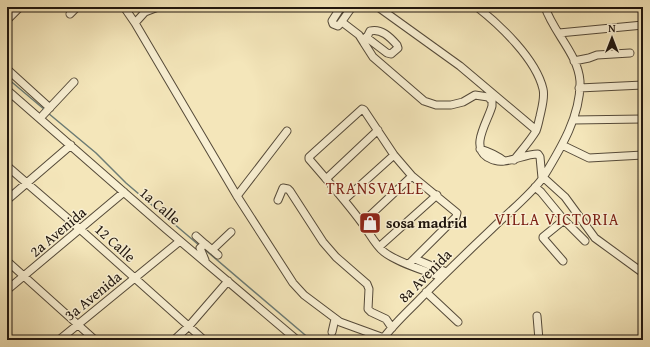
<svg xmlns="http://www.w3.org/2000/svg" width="650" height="347" font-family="'Gentium Book Plus',serif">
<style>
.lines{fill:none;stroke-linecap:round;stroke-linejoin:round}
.stream{stroke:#6c7b74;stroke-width:1.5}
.minor-casing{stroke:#554a39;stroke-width:9}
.minor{stroke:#f8efd2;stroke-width:7}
.labels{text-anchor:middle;stroke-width:3;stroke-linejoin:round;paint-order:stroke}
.street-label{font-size:15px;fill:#20160e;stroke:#f8efd2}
.poi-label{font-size:15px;font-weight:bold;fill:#20160e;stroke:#f8efd2;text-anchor:start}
.neighbourhood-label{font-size:16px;letter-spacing:1px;fill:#7a1f14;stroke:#f8efd2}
</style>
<rect width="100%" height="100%" fill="#f4e6ba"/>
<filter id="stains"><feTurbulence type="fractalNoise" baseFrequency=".005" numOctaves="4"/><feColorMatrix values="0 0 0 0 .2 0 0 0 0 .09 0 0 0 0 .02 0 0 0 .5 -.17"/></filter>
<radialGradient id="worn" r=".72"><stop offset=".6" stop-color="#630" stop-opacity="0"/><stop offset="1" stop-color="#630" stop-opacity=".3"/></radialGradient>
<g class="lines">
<path class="stream" d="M 7,78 L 45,110
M 48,113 L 96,153 L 126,183 L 200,246
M 203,248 L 311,340"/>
<g class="minor-casing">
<path id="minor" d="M 124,7 L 135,23 L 237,196 L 293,283 L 304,295 L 340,322 L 384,338
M 341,7 L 332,21 L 333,24 L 338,26 L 340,24 L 352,7
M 378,7 L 460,66 L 536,130
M 477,7 C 500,25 536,59 543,89 C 545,97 542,107 540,116 C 539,120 538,126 536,131 C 530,141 521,151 514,160
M 70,14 L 77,7
M 7,20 L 20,7
M 342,22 L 359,35 L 364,43
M 135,23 L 145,12 L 158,7
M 559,33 L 643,25
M 366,37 L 387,53 L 391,54 L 398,48 L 397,45 C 390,37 381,28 370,31 L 364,43 L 373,57 L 424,101 L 436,105 L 451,105 L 463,102 L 475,95 L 488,97 L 492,101 L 492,106 C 488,121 470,146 487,157 C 493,160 497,162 504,161 C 516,160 526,154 538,154 L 540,157 L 542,178
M 574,61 L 589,58 L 597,55 L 630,53
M 7,69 L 50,108
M 579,88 L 643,85
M 7,90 L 166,229 L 297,340
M 43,115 L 74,82
M 573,120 L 643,119
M 562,145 L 589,158 L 643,155
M 480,149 C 490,152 497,155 504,161
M 7,166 L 81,230 L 204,340
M 544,178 L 565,197 L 595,238 L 643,273
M 326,179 L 378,130
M 535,187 L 541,192 L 564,220 L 585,241
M 237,196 L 287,131
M 7,200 L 71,145
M 278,200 L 283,188 L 288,189 L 290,191 L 323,242 L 336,257 L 367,284 L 369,289 L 368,309 L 371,312 L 386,319 L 392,328
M 344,200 L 394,155
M 362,223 L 412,176
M 196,236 L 205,244
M 379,247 L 437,195
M 212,250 L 231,232
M 415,259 L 446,272
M 205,260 L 200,248 L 205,244 L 218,255
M 7,261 L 95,340
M 563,261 L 543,238 L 543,237 L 564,220
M 409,264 L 456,217 L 457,213 L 412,176 L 394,155 L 364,110 L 362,109 L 309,157 L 309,159 C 327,180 346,201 362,223 C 369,232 375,245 384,252 C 398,263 424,270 441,277
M 7,290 L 124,192
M 426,292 L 458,322
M 537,316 L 539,340
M 332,332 L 335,319
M 59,340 L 180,241
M 174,340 L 189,326 L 228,281
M 382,340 C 392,326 405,314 417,302 C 444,274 472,248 500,221 C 512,210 536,189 544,176 C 561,148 581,115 580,81 C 578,54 553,32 545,7"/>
</g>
<use href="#minor" class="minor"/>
</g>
<defs>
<g id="shop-square" transform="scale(1.15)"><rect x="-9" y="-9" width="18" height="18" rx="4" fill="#8f2418" stroke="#f8efd2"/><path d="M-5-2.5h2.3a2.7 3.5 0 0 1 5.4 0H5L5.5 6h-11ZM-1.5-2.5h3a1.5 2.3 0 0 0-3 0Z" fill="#fff"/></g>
</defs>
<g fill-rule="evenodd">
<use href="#shop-square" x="370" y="223"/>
</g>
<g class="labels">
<g class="street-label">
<text transform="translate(160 206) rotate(41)" y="5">1a Calle</text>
<text transform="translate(58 232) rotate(-40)" y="5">2a Avenida</text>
<text transform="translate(115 243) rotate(42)" y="5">12 Calle</text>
<text transform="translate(425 276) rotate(-45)" y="5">8a Avenida</text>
<text transform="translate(93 296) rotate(-39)" y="5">3a Avenida</text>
</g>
<g class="poi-label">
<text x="386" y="228">sosa madrid</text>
</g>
<g class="neighbourhood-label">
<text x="375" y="194">TRANSVALLE</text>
<text x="557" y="225">VILLA VICTORIA</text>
</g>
</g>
<rect width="650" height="347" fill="none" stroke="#f4e6ba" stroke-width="24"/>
<rect x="8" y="8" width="634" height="331" fill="none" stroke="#20160e" stroke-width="2"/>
<rect x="12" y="12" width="626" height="323" fill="none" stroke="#20160e"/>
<g transform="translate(612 38)" stroke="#f8efd2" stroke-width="3" paint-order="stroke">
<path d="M0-3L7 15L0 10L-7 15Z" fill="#20160e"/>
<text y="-6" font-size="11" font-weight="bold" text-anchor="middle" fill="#20160e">N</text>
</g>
<rect width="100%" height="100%" filter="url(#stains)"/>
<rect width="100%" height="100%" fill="url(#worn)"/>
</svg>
